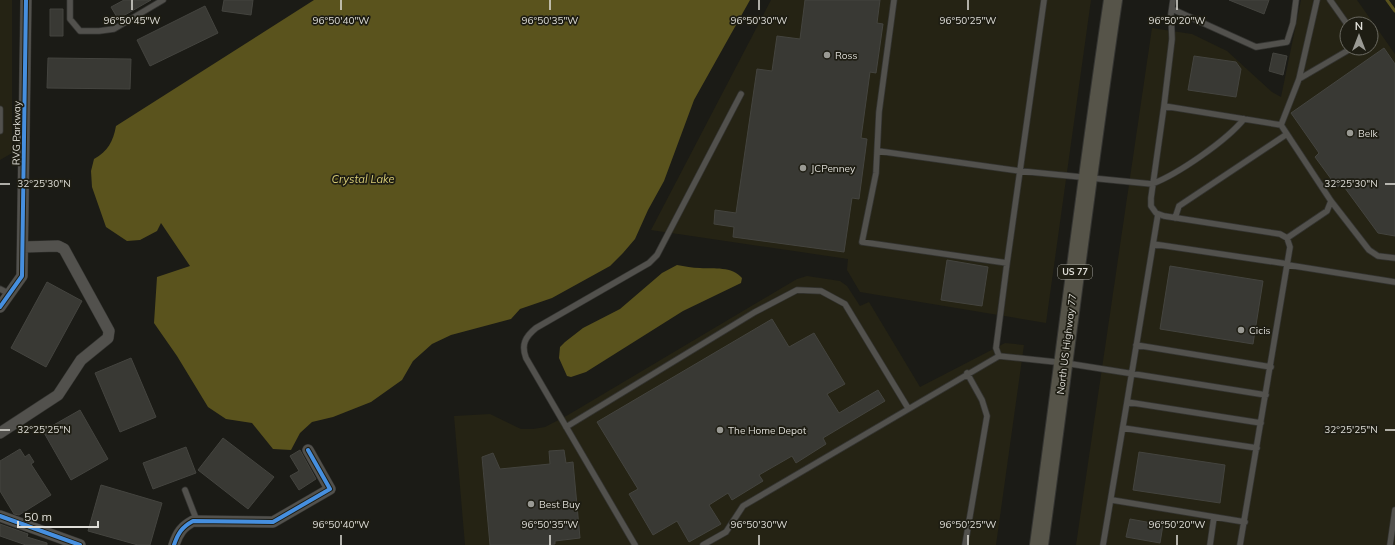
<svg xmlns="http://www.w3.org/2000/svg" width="1395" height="545" font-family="Mulish,sans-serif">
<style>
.built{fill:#252314;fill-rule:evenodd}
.water{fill:#5a531d}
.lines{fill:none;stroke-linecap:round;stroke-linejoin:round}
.stream{stroke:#5a531d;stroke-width:3}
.building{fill:#393934;stroke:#44443f}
.service-casing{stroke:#343431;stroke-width:7}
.minor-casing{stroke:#343431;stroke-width:12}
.primary-casing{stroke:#343431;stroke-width:20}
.service{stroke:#52514d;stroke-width:5.5}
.minor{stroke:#52514d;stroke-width:11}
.primary{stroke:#565449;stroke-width:18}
.cycleway-casing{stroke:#1e1d13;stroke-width:6}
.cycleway{stroke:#468fdf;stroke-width:4}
.ticks{fill:none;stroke:#dfded8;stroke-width:1.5}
.poi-dot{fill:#9a9a94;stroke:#1e1d13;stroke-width:1.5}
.labels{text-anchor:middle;stroke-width:3.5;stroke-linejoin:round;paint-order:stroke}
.shield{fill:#1e1d13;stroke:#a5a49d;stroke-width:1}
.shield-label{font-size:9px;font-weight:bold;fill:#dfded8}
.poi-label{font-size:10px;fill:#dfded8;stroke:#1e1d13;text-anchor:start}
.street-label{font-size:10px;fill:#dfded8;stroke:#1e1d13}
.water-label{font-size:11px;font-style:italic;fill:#d6ca74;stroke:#1e1d13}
.ticks-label{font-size:10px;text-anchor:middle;fill:#dfded8;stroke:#1e1d13;stroke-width:3.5;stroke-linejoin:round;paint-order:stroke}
</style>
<rect width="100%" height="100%" fill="#1b1b16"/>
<path class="built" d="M 0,0 L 12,0 L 12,153 L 0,160 Z
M 771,0 L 1091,0 L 1046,323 L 860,292 L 847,270 L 848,259 L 651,230 Z
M 1301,0 L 1357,0 L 1395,54 L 1395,545 L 1076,545 L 1152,28 L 1192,34 L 1227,51 L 1272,92 L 1281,97 ZM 1347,24 L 1371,24 L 1371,48 L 1347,48 Z
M 807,276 L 840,281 L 847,286 L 860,306 L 869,302 L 920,387 L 1005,343 L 1024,345 L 996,545 L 465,545 L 454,416 L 490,414 L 521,429 L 533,429 L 545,427 L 568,415 L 797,279 Z"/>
<path class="water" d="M 314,0 L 750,0 L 694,100 L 664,181 L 648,210 L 635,239 L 623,253 L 610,266 L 552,298 L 520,309 L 511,319 L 451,335 L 432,344 L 413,361 L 402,380 L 371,402 L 333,417 L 312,422 L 300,433 L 291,450 L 273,449 L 252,423 L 226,419 L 208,407 L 177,356 L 154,323 L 157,277 L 190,266 L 161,223 L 157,231 L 140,240 L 127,241 L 106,227 L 92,187 L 91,171 L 94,159 C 108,151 113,142 116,126 Z
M 677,265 C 685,266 692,268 700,268 C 714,269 732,266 742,278 L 741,283 L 683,311 L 586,372 L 571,377 L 567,376 L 559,358 L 560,347 L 565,342 L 583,328 L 620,309 L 662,273 Z"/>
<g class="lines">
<path class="stream" d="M 1387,0 L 1395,11"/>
</g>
<path class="building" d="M 124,0 L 151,0 L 118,19 L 111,7 Z
M 224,0 L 253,0 L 251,15 L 222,11 Z
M 805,0 L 880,0 L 877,23 L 883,24 L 876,73 L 870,72 L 861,138 L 867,139 L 859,199 L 852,198 L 844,252 L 733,237 L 734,227 L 714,224 L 715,210 L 736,213 L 757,69 L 772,71 L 777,36 L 800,39 Z
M 1229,0 L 1269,0 L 1264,14 Z
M 205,6 L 218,33 L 150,66 L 137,40 Z
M 50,9 L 63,9 L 63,36 L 50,36 Z
M 1384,48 L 1395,64 L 1395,236 L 1378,233 L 1342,184 L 1337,187 L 1315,157 L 1319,153 L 1291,113 Z
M 1273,53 L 1287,56 L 1283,75 L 1269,71 Z
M 1194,56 L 1236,62 L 1241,69 L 1236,97 L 1188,90 Z
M 48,58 L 131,59 L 130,89 L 47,88 Z
M 947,260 L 988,267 L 982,306 L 941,300 Z
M 1170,266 L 1263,281 L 1253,344 L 1160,329 Z
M 47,282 L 82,301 L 46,367 L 11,348 Z
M 772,319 L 789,347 L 814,333 L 845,384 L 827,394 L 839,413 L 878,390 L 885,401 L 823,438 L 826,444 L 796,463 L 792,456 L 759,475 L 763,481 L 732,500 L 728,493 L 709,505 L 721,524 L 689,542 L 677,521 L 653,535 L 629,494 L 638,489 L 597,422 Z
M 131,358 L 156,417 L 120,432 L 95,373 Z
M 80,410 L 108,459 L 71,480 L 43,431 Z
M 223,438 L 274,477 L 248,509 L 198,470 Z
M 186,447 L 196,473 L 153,489 L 143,463 Z
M 20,449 L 25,457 L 29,454 L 34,462 L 31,464 L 51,495 L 19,515 L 14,514 L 0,491 L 0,461 Z
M 300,450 L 316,479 L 299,490 L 290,476 L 299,471 L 290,456 Z
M 564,450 L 566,463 L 573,462 L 580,538 L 555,541 L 555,544 L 544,545 L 490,545 L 482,457 L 493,453 L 500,469 L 550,464 L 549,451 Z
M 1139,452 L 1225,465 L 1220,503 L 1133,490 Z
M 101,485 L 162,503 L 150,545 L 138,545 L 88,531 Z
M 1130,519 L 1163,525 L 1160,543 L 1126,537 Z
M 0,524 L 28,534 L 27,537 L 47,543 L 47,545 L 26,545 L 0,536 Z"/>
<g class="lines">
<g class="service-casing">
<path id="service" d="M 70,0 L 70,19 L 80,31 L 99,31 L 114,29 L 163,0
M 894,0 L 879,112 L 876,173 L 862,242 L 1007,263 L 996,348 L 999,356
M 1173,0 L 1171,14 L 1172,39 L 1164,106 L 1151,198 L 1151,206 L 1156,213 L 1164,216 L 1280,234 L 1287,238 L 1290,247 L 1240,545
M 1330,0 L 1347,24
M 1172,9 L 1256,47 L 1287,42 L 1293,23 L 1296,0
M 1299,79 L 1352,48
M 1164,106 L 1281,125 L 1331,201 L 1327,211 L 1287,238
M 0,109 L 0,131
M 1281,125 L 1299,79 L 1317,0
M 878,151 L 1020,171 L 1152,184 C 1178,174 1226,141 1244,119
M 1331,201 L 1369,250 L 1378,256 L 1395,258
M 1175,218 L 1179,206 L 1287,134
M 1153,244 L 1288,264
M 1007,263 L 1044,0
M 1288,265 L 1395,282
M 0,289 L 10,294
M 1136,345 L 1271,367
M 1127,402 L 1158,214
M 566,427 L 755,312 L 797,290 L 821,291 L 845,304 L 908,408
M 1123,428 L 1257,448
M 185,490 L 197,521
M 1112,500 L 1245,522
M 635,545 L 526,358 C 521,345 525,337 536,328 L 649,263 L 657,255 L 741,94
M 703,545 L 726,532 L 743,506 L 999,356 L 1065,363 L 1266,395
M 965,545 L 987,416 L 982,400 L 967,373
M 1103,545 L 1127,402 L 1261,423
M 1210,545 L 1214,517
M 1390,545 L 1395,510"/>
</g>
<g class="minor-casing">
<path id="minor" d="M 0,307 L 22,276 L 26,0
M 0,433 L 58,395 L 81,360 L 108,338 L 109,331 L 64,249 L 58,246 L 23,247
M 0,516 L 80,545
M 174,545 C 178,533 182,527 193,521 L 273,522 L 330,489 L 308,450"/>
</g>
<g class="primary-casing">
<path id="primary" d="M 1039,545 C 1064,363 1086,181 1113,0"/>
</g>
<use href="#service" class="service"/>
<use href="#minor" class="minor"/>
<use href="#primary" class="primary"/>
<g class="cycleway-casing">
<path id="cycleway" d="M 0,307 L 22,276 L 26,0
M 0,516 L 80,545
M 174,545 C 178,533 182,527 193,521 L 273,522 L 330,489 L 308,450"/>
</g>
<use href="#cycleway" class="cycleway"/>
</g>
<path class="ticks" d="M 132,0 L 132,10M 341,0 L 341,10M 550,0 L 550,10M 759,0 L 759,10M 968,0 L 968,10M 1177,0 L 1177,10M 0,184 L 10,184M 1385,184 L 1395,184M 0,430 L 10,430M 1385,430 L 1395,430M 341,535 L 341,545M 550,535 L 550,545M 759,535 L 759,545M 968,535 L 968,545M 1177,535 L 1177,545"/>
<g class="poi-dot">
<circle cx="827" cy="55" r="4"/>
<circle cx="1350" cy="133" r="4"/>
<circle cx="803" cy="168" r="4"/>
<circle cx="1241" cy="330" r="4"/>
<circle cx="720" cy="430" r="4"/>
<circle cx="531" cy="504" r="4"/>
</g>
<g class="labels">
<rect class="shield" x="1058" y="265" width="34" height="14" rx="3"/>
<g class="shield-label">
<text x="1075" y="275">US 77</text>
</g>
<g class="poi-label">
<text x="835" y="59">Ross</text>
<text x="1358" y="137">Belk</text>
<text x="811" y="172">JCPenney</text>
<text x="1249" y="334">Cicis</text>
<text x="728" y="434">The Home Depot</text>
<text x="539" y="508">Best Buy</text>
</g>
<g class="street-label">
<text transform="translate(16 133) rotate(-89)" y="4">RVG Parkway</text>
<text transform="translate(1066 344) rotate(-83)" y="4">North US Highway 77</text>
</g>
<g class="water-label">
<text x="363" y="183">Crystal Lake</text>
</g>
</g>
<g class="ticks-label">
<text x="132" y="24">96°50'45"W</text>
<text x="341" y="24">96°50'40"W</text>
<text x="550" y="24">96°50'35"W</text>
<text x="759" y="24">96°50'30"W</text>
<text x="968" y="24">96°50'25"W</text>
<text x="1177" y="24">96°50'20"W</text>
<text x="44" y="187">32°25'30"N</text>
<text x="1351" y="187">32°25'30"N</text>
<text x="44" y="433">32°25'25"N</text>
<text x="1351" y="433">32°25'25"N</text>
<text x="341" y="528">96°50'40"W</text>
<text x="550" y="528">96°50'35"W</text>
<text x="759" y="528">96°50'30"W</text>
<text x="968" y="528">96°50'25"W</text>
<text x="1177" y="528">96°50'20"W</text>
</g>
<g transform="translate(1359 36)"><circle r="19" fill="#1e1d13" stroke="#6b6a62"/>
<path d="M0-3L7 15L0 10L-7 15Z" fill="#9a9a94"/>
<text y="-6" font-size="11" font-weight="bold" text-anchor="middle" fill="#dfded8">N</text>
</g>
<path d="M18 521v6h80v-6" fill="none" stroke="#dfded8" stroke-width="2"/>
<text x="24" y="521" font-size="12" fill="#dfded8" stroke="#1e1d13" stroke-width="3" paint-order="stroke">50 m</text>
</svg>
